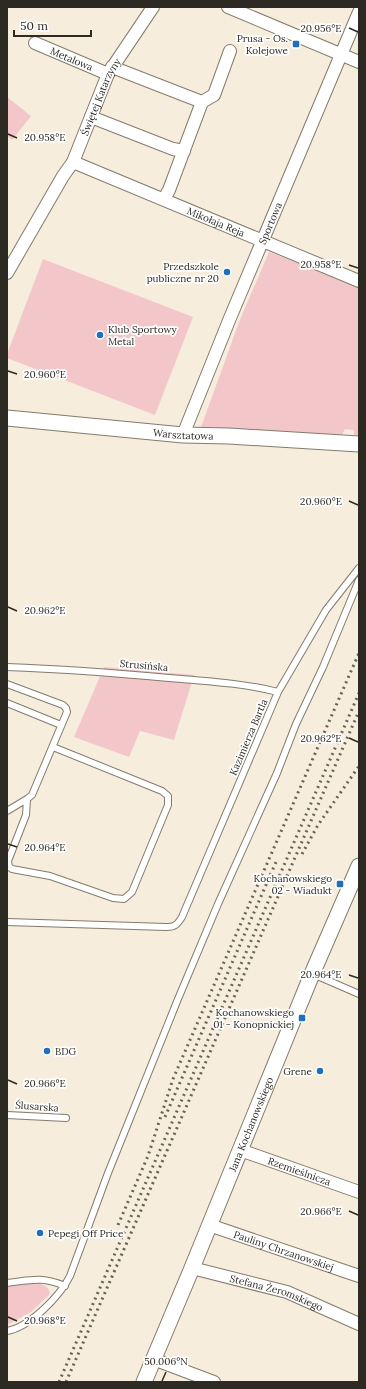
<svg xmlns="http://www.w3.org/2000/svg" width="366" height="1389" font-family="Lora,serif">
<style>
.green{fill:#f3c7ca}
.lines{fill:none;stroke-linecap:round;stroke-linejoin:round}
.service-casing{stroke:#837b6c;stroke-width:8}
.minor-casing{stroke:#837b6c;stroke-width:14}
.tertiary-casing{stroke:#837b6c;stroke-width:17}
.service{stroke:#fff;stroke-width:6}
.minor{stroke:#fff;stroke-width:12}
.tertiary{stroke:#fff;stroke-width:15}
.rail{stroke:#69645b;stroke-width:3;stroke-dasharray:2 4;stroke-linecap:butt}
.ticks{fill:none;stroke:#2d2923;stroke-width:1.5}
.poi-dot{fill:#1e6fbe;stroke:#fff;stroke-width:1.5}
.labels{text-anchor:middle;stroke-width:3.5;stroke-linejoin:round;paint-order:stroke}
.poi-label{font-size:10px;fill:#2d2923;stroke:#fff;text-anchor:end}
.street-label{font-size:10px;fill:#2d2923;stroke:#fff}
.ticks-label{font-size:10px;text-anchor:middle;fill:#2d2923;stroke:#fff;stroke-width:3.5;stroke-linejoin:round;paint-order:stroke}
</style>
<rect width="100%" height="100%" fill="#f6eddc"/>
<path class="green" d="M 7,97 L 31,116 L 12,140 L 7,136 Z
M 269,252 L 359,286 L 359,435 L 354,435 L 354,430 L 345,429 L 342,435 L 201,427 L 239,322 Z
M 43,259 L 193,317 L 155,415 L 7,358 L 7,354 Z
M 104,667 L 194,675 L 174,740 L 140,731 L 129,757 L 74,737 Z
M 35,1283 C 41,1284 47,1285 50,1292 L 49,1295 L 31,1312 L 7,1325 L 7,1286 Z"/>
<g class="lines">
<g class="service-casing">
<path id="service" d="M 7,667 C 61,669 115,673 169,678 C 205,681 243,683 278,692
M 7,684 L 63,705 L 66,708 L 67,712 L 32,795 L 27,799 L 7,811
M 7,703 L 61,725
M 27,799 L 26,815 L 8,861 L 9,867 L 12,869 L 50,876 L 113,898 L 124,899 L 132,892 L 168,805 L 168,796 L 162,791 L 53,747
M 7,922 L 166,927 C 175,927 177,925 182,917 L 278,692 L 326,610 L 359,568
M 313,974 L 359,994
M 7,1115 L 66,1118
M 7,1283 C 31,1280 42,1276 65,1286
M 7,1331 C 30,1327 60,1296 70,1276 L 108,1173 L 178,999 L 218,904 L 277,773 L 296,724 L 323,667 L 359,580"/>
</g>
<g class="minor-casing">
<g id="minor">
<path d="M 228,7 L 359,62"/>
<path id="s1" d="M 35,43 L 108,74"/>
<path d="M 112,67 L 202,102 L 214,95 L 230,51"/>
<path d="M 91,117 L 173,149 L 184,151"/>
<path id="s2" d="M 73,162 L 359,281"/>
<path d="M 164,199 L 169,190 L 202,102"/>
<path id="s3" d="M 7,273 L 63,176 L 73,162 L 108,74 L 153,7"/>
<path id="s4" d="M 183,435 L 230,318 L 359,12"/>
<path id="s5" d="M 240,1150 L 359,1192"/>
<path id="s6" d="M 209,1225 L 359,1276"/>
<path id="s7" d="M 192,1268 L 287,1292 L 359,1324"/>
<path d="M 153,1359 L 214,1382"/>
</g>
</g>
<g class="tertiary-casing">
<g id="tertiary">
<path id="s8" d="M 7,418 L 183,435 L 229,436 L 359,444"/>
<path id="s9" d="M 144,1382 L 192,1268 L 312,974 L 359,866"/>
</g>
</g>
<use href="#service" class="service"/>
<use href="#minor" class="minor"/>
<use href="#tertiary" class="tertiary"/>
<path class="rail" d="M 302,854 L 318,825 L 359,766
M 165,1117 L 276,862
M 118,1225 L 148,1156 L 173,1079 L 359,653
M 59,1382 L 359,693
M 66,1382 L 359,711"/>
</g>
<path class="ticks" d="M 349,28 L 358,32M 8,134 L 17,138M 349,265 L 358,268M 8,371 L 17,374M 349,501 L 358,505M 8,607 L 17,611M 349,738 L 358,742M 8,844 L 17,847M 349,975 L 358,978M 8,1080 L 17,1084M 349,1211 L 358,1215M 8,1317 L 17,1321M 162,1381 L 166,1372"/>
<g class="poi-dot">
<rect x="292" y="40" width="8" height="8" rx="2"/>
<circle cx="227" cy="272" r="4"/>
<circle cx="100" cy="335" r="4"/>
<rect x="336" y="880" width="8" height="8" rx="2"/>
<rect x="298" y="1014" width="8" height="8" rx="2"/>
<circle cx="47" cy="1051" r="4"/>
<circle cx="320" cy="1071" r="4"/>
<circle cx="40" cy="1233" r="4"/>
</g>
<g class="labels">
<g class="poi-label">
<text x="288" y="42">Prusa - Os.<tspan x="288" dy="12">Kolejowe</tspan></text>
<text x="219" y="270">Przedszkole<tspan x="219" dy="12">publiczne nr 20</tspan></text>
<text x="108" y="333" text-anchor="start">Klub Sportowy<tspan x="108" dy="12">Metal</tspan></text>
<text x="332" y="882">Kochanowskiego<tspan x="332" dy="12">02 - Wiadukt</tspan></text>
<text x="294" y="1016">Kochanowskiego<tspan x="294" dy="12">01 - Konopnickiej</tspan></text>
<text x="55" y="1055" text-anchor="start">BDG</text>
<text x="312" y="1075">Grene</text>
<text x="48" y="1237" text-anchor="start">Pepegi Off Price</text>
</g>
<g class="street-label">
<text dy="4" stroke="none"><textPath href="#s1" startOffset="40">Metalowa</textPath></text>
<text dy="4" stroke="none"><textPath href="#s3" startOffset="200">Świętej Katarzyny</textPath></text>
<text dy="4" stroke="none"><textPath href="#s2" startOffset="155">Mikołaja Reja</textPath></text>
<text dy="4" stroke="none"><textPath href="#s4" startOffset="229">Sportowa</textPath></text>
<text dy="4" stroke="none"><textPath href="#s8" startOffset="177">Warsztatowa</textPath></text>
<text transform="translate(144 665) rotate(5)" y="4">Strusińska</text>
<text transform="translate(248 737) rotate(-67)" y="4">Kazimierza Bartla</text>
<text transform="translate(37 1106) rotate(4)" y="4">Ślusarska</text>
<text dy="4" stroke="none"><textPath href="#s9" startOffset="279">Jana Kochanowskiego</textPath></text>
<text dy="4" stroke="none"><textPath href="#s5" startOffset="63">Rzemieślnicza</textPath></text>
<text dy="4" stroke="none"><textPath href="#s6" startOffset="79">Pauliny Chrzanowskiej</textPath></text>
<text dy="4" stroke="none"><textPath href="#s7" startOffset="88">Stefana Żeromskiego</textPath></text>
</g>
</g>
<g class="ticks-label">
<text x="321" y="32">20.956°E</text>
<text x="45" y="141">20.958°E</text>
<text x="321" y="268">20.958°E</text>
<text x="45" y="378">20.960°E</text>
<text x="321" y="505">20.960°E</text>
<text x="45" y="614">20.962°E</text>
<text x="321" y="742">20.962°E</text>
<text x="45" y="851">20.964°E</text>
<text x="321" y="978">20.964°E</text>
<text x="45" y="1087">20.966°E</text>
<text x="321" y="1215">20.966°E</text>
<text x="45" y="1324">20.968°E</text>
<text x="166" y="1365">50.006°N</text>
</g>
<rect width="366" height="1389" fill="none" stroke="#2d2923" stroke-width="16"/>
<path d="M14 30v6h77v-6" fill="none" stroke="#2d2923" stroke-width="2"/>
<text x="20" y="30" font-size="12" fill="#2d2923" stroke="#ffffff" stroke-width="3" paint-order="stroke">50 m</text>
</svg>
